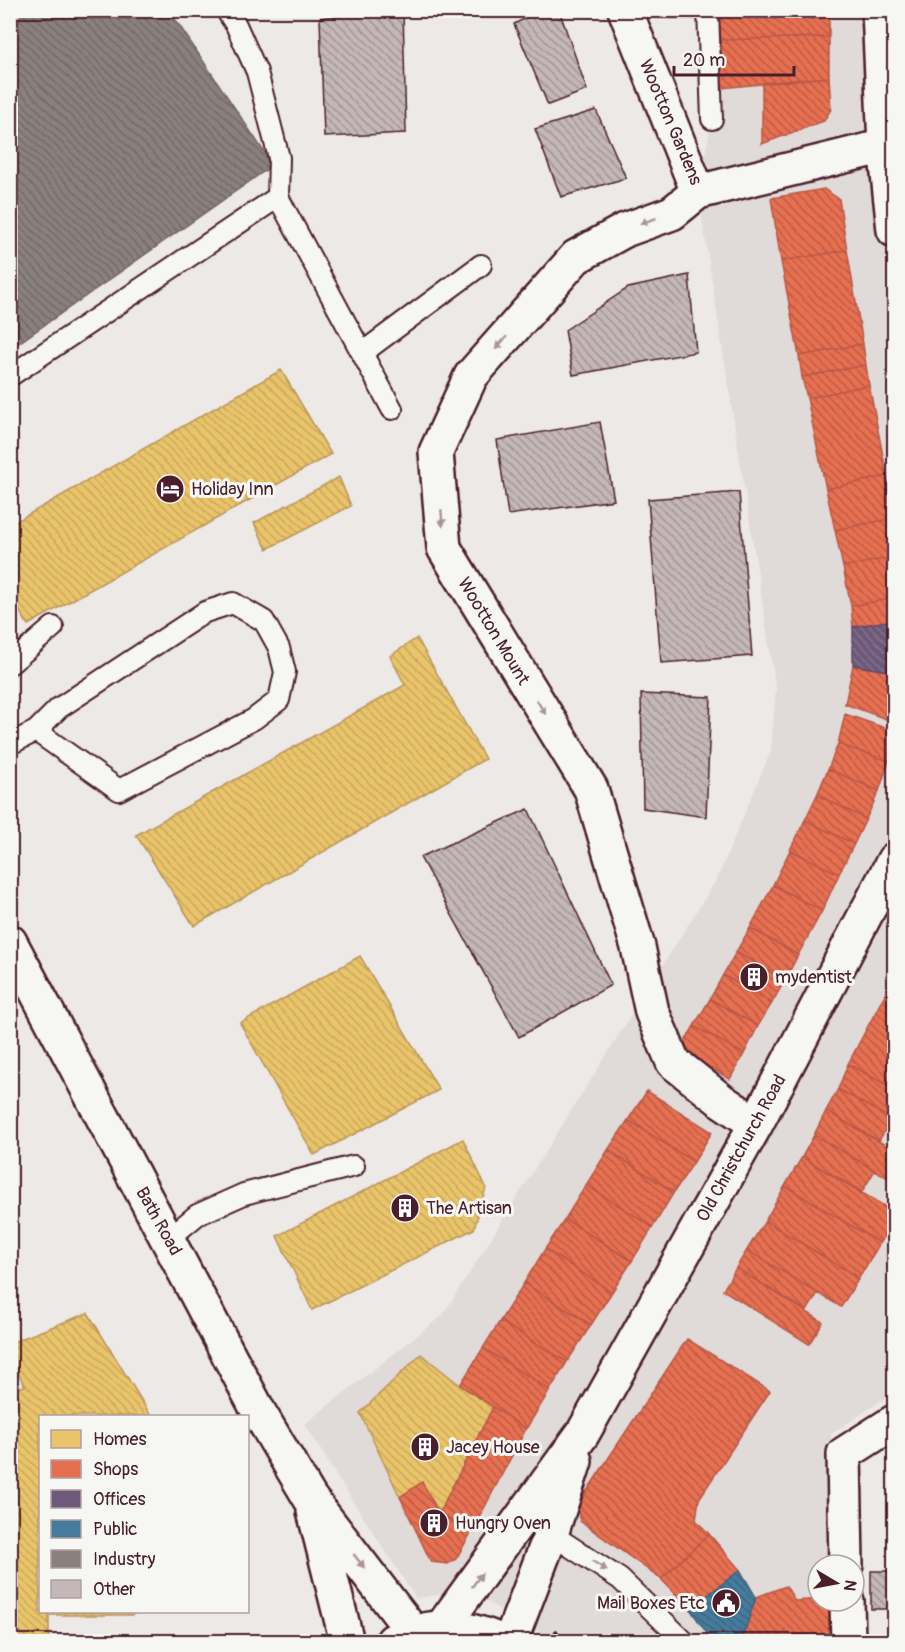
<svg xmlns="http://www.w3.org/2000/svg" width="905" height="1652" font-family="Pangolin,sans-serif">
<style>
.built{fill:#e0dad8}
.homes{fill:url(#homes-back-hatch);stroke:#b99257;stroke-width:1.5}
.shops{fill:url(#shops-back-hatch);stroke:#b85746;stroke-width:1.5}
.offices{fill:url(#offices-back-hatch);stroke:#624862;stroke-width:1.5}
.public{fill:url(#public-back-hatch);stroke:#465f7b;stroke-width:1.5}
.industry{fill:url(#industry-back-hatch);stroke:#776464;stroke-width:1.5}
.building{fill:url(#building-back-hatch);stroke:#4a1f2b;stroke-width:1.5}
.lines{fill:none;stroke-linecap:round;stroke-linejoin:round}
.lane-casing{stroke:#4a1f2b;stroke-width:24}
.street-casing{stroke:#4a1f2b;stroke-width:38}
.secondary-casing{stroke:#4a1f2b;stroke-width:38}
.path{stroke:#4a1f2b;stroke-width:4;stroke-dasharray:4.5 4.5;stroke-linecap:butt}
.lane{stroke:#f6f6f2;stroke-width:20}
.street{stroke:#f6f6f2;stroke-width:33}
.secondary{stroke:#f6f6f2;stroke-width:33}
.oneway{fill:#a99598}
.labels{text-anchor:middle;stroke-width:6;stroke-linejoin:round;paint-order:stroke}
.street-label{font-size:18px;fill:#4a1f2b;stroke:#f6f6f2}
.poi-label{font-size:18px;fill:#4a1f2b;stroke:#f6f6f2;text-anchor:start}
</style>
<defs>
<pattern id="homes-back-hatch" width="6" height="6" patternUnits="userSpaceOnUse" patternTransform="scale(1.5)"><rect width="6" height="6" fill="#e9c46a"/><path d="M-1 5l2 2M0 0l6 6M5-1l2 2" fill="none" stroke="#c9a85c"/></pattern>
<pattern id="shops-back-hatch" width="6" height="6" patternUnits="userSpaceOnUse" patternTransform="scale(1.5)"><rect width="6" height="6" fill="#e76f51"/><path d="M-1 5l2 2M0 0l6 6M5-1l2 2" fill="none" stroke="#bd5b43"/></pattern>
<pattern id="offices-back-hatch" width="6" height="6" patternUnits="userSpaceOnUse" patternTransform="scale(1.5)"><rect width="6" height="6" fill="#6d597a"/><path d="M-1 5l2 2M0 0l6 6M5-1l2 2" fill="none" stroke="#84728b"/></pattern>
<pattern id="public-back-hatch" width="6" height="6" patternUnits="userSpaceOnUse" patternTransform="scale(1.5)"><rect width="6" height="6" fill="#457b9d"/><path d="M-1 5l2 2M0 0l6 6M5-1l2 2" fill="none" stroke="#3c6480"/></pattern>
<pattern id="industry-back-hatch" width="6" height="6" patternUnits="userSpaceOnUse" patternTransform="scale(1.5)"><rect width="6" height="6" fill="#8a817c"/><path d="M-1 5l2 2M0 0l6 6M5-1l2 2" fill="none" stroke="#736966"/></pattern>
<pattern id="building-back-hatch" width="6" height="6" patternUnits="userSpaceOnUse" patternTransform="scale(1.5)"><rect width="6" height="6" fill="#c4b7b7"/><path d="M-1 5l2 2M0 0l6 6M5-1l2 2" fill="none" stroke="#a19495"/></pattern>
</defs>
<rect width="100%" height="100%" fill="#ece9e6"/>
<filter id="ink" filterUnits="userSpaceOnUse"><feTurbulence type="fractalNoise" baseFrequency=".0167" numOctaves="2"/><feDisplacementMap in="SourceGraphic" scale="12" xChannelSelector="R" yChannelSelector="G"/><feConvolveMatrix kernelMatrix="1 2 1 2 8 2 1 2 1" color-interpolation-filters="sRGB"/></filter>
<g filter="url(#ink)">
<path class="built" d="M 708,11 L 894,11 L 894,1392 L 831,1434 L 837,1565 L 818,1565 L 818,1601 L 841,1641 L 554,1641 L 479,1597 L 445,1594 L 416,1598 L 341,1483 L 305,1424 L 443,1315 L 717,879 L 771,751 L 776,689 L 698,192 L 712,119 Z"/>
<path class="homes" d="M 654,10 L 697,10 L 697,19 L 656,18 Z
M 281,370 L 331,454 L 28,625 L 10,596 L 10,525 Z
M 339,477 L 351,506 L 267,549 L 254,523 Z
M 417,638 L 485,759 L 194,926 L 136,835 L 405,685 L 390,656 Z
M 360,956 L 439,1090 L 314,1155 L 240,1023 Z
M 463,1139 L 486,1187 L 474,1229 L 312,1310 L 277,1236 Z
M 88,1313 L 151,1416 L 40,1416 L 40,1612 L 137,1612 L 132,1615 L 49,1615 L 49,1642 L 18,1642 L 19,1620 L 10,1620 L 10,1389 L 25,1386 L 10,1358 L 10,1343 Z
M 421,1354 L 460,1385 L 493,1407 L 439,1513 L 422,1482 L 400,1497 L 360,1413 Z"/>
<path class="shops" d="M 719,10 L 829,10 L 829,37 L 720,40 Z
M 829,37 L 829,77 L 722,88 L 720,40 Z
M 829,77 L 831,109 L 824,121 L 762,144 L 762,83 Z
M 824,189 L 839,199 L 847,250 L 781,261 L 771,198 Z
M 847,250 L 863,344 L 799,356 L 781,261 Z
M 863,344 L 866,365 L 802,377 L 799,356 Z
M 866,365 L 869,385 L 807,398 L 802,377 Z
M 869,385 L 887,476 L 826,489 L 807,398 Z
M 887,476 L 894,518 L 835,530 L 826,489 Z
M 894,518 L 894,557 L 843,567 L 835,530 Z
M 894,557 L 894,598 L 851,606 L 843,567 Z
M 894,598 L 894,620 L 853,627 L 851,606 Z
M 853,665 L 894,672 L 894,722 L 845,704 Z
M 845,714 L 894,731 L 894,740 L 889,761 L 838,744 Z
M 838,744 L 889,761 L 879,791 L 828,769 Z
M 828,769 L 879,791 L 866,819 L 817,795 Z
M 817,795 L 866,819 L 854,844 L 805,820 Z
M 805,820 L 854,844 L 839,874 L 790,850 Z
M 790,850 L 839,874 L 822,911 L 773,885 Z
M 773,885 L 822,911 L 798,955 L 750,928 Z
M 750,928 L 798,955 L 785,980 L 736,952 Z
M 736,952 L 785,980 L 772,1003 L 723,975 Z
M 723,975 L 772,1003 L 758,1026 L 710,999 Z
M 894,977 L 894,1089 L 848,1064 Z
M 710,999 L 758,1026 L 744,1054 L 694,1026 Z
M 694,1026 L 744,1054 L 730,1079 L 680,1050 Z
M 848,1064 L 894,1089 L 894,1113 L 891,1119 L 838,1089 Z
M 838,1089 L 891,1119 L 879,1141 L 826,1111 Z
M 647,1091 L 712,1132 L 694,1162 L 628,1120 Z
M 826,1111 L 894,1150 L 893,1181 L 814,1135 Z
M 628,1120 L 694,1162 L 674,1192 L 608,1150 Z
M 814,1135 L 875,1170 L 862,1192 L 802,1157 Z
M 608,1150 L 674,1192 L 653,1227 L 586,1185 Z
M 802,1157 L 894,1212 L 894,1219 L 880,1243 L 785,1186 Z
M 586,1185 L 653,1227 L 632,1261 L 565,1219 Z
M 785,1186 L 880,1243 L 859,1278 L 765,1221 Z
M 565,1219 L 632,1261 L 612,1292 L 545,1249 Z
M 765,1221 L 859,1278 L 841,1307 L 747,1250 Z
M 545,1249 L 612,1292 L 591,1325 L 524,1283 Z
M 747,1250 L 818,1293 L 807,1311 L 736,1268 Z
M 736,1268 L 823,1322 L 809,1344 L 723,1290 Z
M 524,1283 L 591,1325 L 567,1362 L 500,1321 Z
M 500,1321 L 567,1362 L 550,1390 L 483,1348 Z
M 687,1339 L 770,1391 L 699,1499 L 696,1520 L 709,1534 L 661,1579 L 580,1521 L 577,1506 Z
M 483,1348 L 550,1390 L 526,1429 L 460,1385 Z
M 493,1407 L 526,1429 L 471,1533 L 439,1513 Z
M 422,1482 L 439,1513 L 471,1533 L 456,1559 L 448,1564 L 431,1562 L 400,1497 Z
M 709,1534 L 740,1570 L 690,1609 L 661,1579 Z
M 786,1586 L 795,1601 L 818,1599 L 818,1601 L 836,1601 L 837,1639 L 802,1642 L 741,1642 L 756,1597 Z"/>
<path class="offices" d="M 894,620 L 894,672 L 853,665 L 853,627 Z"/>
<path class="public" d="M 740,1570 L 756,1597 L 741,1642 L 713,1642 L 690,1609 Z"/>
<path class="industry" d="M 10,10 L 169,10 L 273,165 L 10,349 Z"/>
<path class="building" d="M 374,10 L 403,10 L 406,133 L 324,137 L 320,18 Z
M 541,10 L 559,10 L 587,90 L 548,105 L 514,24 Z
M 596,110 L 626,178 L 561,197 L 535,129 Z
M 689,275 L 696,352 L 573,375 L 565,330 L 628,288 Z
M 600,422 L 614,500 L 508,515 L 497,440 Z
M 739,492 L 752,656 L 661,663 L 648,499 Z
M 641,694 L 711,697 L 706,817 L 643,808 Z
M 528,809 L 611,985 L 519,1037 L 420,857 Z
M 871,1571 L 894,1571 L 894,1609 L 871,1609 Z"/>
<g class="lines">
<g class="lane-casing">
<path id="lane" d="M 708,10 L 712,119
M 278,197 L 392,409
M 362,353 L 481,265
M 10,376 L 278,197 L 279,158 L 257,72 L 236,25 L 226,10
M 10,664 L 53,627
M 10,744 L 36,731 L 59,708 L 205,612 L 233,603 L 264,621 L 279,648 L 285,672 L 279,700 L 254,719 L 119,790 L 36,731
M 168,1239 L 197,1215 L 244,1194 L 354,1166
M 551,1534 L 620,1579 L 685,1642"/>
</g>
<g class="street-casing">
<path id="street" d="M 625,10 L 698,192 L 885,146
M 879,10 L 885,146 L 894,230
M 698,192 L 672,213 L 625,230 L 576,257 L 471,376 L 436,452 L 444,548 L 591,789 L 638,947 L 652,1012 L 673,1062 L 722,1101 L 756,1124
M 846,1565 L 844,1454 L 894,1422
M 847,1601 L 848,1642
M 442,1627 L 583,1433 L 756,1124 L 894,860
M 510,1642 L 551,1534 L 575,1461"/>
</g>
<g class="secondary-casing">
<path id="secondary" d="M 10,942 L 260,1414 L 310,1498 L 413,1632
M 314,1511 L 347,1642
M 393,1641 C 435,1622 461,1624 503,1642"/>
</g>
<path class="path" d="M 555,1630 L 565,1642"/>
<use href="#lane" class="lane"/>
<use href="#street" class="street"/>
<use href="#secondary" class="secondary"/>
</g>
<defs><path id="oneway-solid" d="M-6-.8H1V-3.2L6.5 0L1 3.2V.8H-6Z" transform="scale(1.5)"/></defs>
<g class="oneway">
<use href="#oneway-solid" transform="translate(648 221) rotate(161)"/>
<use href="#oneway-solid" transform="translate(501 343) rotate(131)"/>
<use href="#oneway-solid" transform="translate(442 518) rotate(85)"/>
<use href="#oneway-solid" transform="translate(541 707) rotate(59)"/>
<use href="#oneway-solid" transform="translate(359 1561) rotate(52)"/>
<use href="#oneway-solid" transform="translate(600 1566) rotate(34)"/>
<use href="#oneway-solid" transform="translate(477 1580) rotate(-54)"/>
</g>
</g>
<defs>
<g id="hotel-disc" transform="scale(1.5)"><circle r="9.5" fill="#4a1f2b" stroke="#f6f6f2"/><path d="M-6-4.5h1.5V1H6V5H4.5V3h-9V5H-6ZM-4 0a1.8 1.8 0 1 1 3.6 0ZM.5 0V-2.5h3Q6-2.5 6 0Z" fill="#fff"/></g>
<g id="building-disc" transform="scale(1.5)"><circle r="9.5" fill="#4a1f2b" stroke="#f6f6f2"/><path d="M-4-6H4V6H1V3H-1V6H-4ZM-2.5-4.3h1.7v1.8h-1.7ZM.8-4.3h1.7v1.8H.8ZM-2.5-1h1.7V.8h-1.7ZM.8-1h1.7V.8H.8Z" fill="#fff"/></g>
<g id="civic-disc" transform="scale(1.5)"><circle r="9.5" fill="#4a1f2b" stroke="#f6f6f2"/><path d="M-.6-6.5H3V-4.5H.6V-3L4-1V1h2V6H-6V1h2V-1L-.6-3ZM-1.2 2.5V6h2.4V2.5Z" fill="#fff"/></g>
</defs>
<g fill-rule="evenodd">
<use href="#hotel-disc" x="170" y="489"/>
<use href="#building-disc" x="754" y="977"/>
<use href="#building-disc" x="405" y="1208"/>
<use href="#building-disc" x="425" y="1447"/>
<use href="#building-disc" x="434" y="1523"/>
<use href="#civic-disc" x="726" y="1603"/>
</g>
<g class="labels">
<g class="street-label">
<text transform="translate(671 122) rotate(67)" y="6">Wootton Gardens</text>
<text transform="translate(494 631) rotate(59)" y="6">Wootton Mount</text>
<text transform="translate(741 1148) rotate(-61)" y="6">Old Christchurch Road</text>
<text transform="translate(159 1221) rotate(61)" y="6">Bath Road</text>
</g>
<g class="poi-label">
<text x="191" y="495">Holiday Inn</text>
<text x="775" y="983">mydentist</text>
<text x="426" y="1214">The Artisan</text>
<text x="446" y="1453">Jacey House</text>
<text x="455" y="1529">Hungry Oven</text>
<text x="705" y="1609" text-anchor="end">Mail Boxes Etc</text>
</g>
</g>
<rect width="905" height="1652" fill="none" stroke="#f6f6f2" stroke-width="36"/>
<rect x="18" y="18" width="869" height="1616" fill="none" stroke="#4a1f2b" stroke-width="2" filter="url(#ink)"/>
<rect x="39" y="1415" width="210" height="198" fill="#f6f6f2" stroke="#b1a0a2" stroke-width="1.5"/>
<rect x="51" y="1430" width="30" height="18" fill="#e9c46a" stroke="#b1a0a2" stroke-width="1.5"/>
<text x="93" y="1445" font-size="18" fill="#4a1f2b">Homes</text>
<rect x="51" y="1460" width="30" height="18" fill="#e76f51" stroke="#b1a0a2" stroke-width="1.5"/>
<text x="93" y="1475" font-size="18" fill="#4a1f2b">Shops</text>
<rect x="51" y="1490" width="30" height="18" fill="#6d597a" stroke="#b1a0a2" stroke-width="1.5"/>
<text x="93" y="1505" font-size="18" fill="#4a1f2b">Offices</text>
<rect x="51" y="1520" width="30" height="18" fill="#457b9d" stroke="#b1a0a2" stroke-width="1.5"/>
<text x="93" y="1535" font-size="18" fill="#4a1f2b">Public</text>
<rect x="51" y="1550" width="30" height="18" fill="#8a817c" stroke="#b1a0a2" stroke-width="1.5"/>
<text x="93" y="1565" font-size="18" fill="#4a1f2b">Industry</text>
<rect x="51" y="1580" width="30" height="18" fill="#c4b7b7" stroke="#b1a0a2" stroke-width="1.5"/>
<text x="93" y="1595" font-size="18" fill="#4a1f2b">Other</text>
<g transform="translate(836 1583) rotate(100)"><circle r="28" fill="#f6f6f2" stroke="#b1a0a2" stroke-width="1.5"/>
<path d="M0-4.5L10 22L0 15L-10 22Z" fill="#4a1f2b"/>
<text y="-9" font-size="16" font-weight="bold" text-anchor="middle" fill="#4a1f2b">N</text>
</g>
<path d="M674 66v9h120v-9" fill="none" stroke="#4a1f2b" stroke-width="3"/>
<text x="683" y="66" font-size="18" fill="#4a1f2b" stroke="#f6f6f2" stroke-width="4.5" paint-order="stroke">20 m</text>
</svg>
